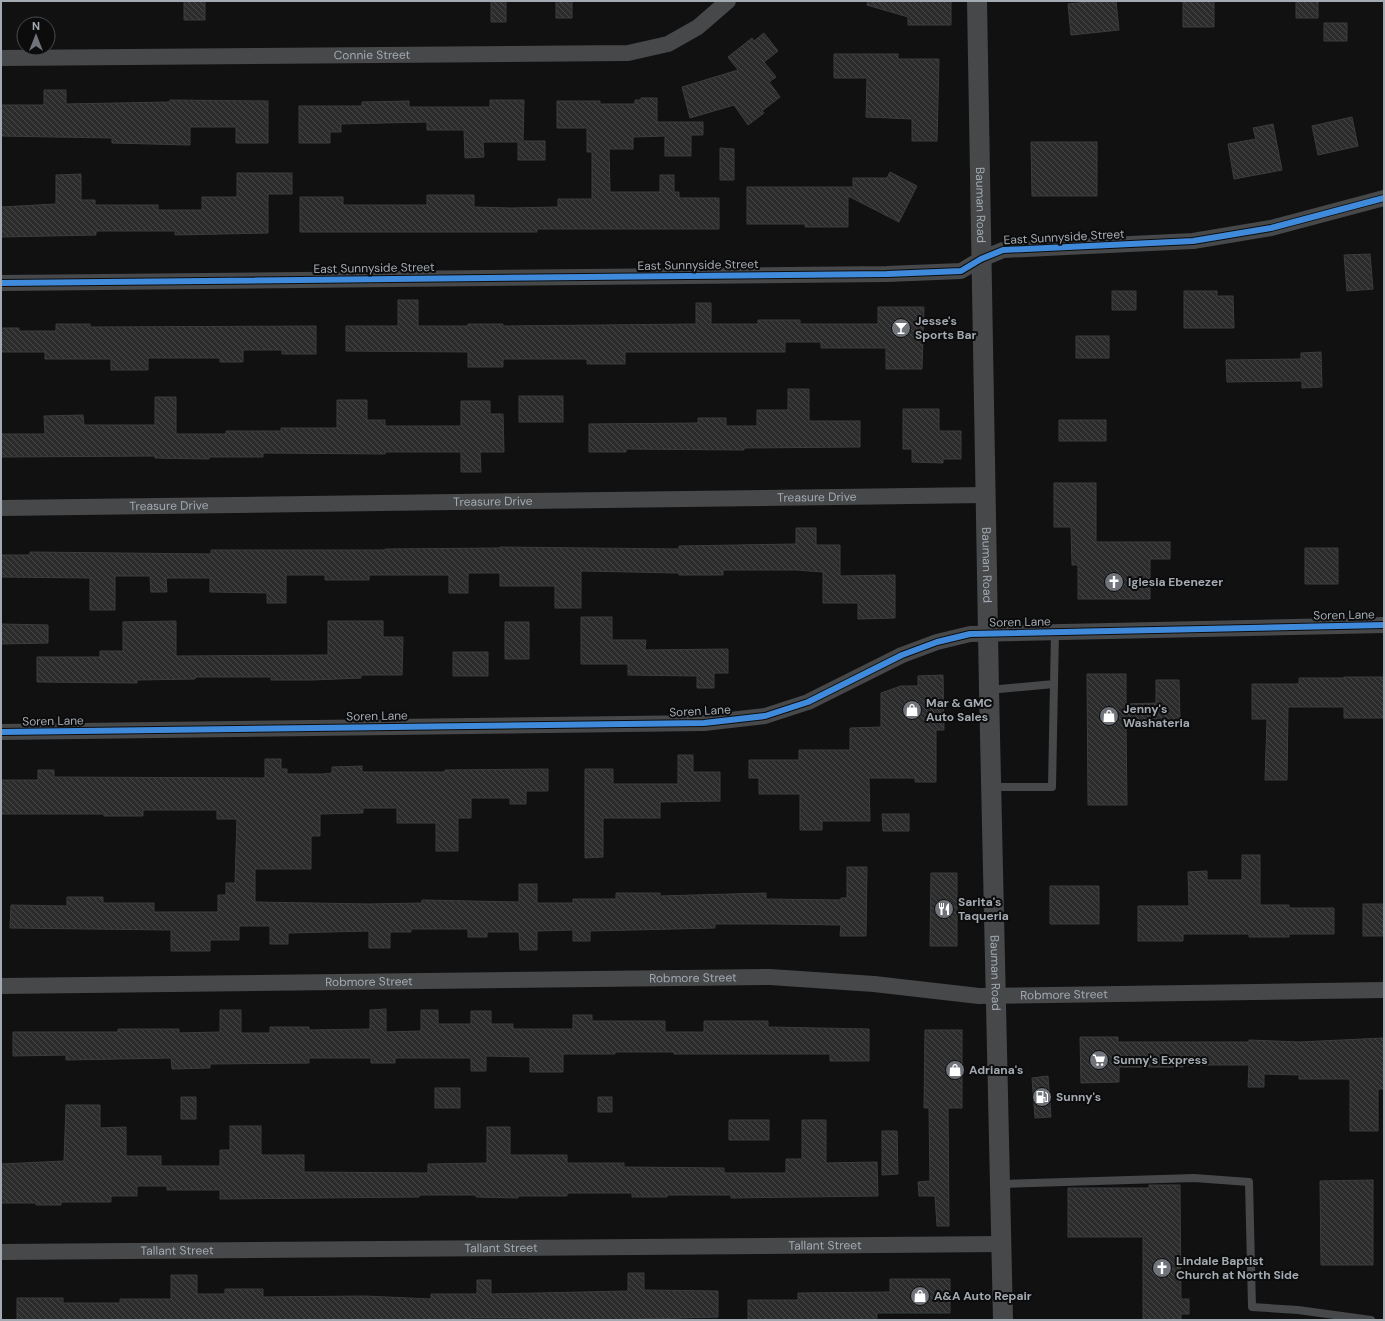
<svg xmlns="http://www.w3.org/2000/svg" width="1385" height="1321" font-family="'DM Sans',sans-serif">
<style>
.building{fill:url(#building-back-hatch);stroke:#3a3c3e}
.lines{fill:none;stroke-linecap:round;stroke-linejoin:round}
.service{stroke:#46484a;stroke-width:8}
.minor{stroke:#46484a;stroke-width:16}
.tertiary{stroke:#46484a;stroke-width:20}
.cycleway-casing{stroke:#0c0c0d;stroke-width:8}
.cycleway{stroke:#408adc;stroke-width:6}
.labels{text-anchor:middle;stroke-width:4;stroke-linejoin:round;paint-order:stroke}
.street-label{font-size:12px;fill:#a3aab2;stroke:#0c0c0d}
.poi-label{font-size:12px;font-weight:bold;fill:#a3aab2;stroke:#0c0c0d;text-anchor:start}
</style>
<defs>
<pattern id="building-back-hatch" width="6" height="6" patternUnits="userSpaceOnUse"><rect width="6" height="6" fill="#2c2c2d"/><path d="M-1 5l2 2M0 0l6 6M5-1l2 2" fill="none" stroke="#474849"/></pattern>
</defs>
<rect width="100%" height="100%" fill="#111112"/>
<path class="building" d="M 184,1 L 205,1 L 205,20 L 184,20 Z
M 491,1 L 506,1 L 506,22 L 491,22 Z
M 556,1 L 572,1 L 572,18 L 556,18 Z
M 868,1 L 951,1 L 951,25 L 908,25 L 908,17 L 867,5 Z
M 1099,1 L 1116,1 L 1119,30 L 1071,35 L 1068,4 Z
M 1183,1 L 1214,1 L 1214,27 L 1183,27 Z
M 1296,1 L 1318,1 L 1318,18 L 1296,18 Z
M 1324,23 L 1347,23 L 1347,41 L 1324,41 Z
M 764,33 L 778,51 L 764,62 L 776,77 L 769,82 L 780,97 L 762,111 L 764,113 L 748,125 L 734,105 L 690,118 L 682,87 L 738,70 L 728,57 L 752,38 L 754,41 Z
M 834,54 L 898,54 L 898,59 L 939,59 L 937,141 L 912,141 L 912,119 L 866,117 L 867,78 L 834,78 Z
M 44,90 L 66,90 L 66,104 L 170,102 L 170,100 L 268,101 L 268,143 L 236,143 L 236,127 L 190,127 L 190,145 L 112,143 L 112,138 L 1,136 L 1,105 L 44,105 Z
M 641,98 L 657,98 L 657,122 L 703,122 L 703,135 L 691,135 L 691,156 L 665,156 L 665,136 L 633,137 L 633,149 L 609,149 L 610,192 L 660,192 L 660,175 L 674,175 L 674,192 L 679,192 L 679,198 L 719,198 L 719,229 L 537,229 L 537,232 L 300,232 L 300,197 L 343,197 L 343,205 L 427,205 L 427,195 L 474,195 L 474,207 L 511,208 L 558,207 L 558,199 L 592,199 L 592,152 L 587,152 L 587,128 L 557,128 L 557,101 L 600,101 L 600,104 L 635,104 L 635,100 L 641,100 Z
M 490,100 L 524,100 L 523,141 L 545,141 L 545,160 L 518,160 L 518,142 L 483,142 L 484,157 L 465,158 L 464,130 L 427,130 L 427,122 L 341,124 L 341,132 L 330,132 L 330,143 L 299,143 L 299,106 L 362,106 L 362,102 L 409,101 L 409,107 L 490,107 Z
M 1352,117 L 1358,146 L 1318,155 L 1312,126 Z
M 1273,124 L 1282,170 L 1234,179 L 1228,144 L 1256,139 L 1253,128 Z
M 1031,142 L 1097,142 L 1097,196 L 1032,196 Z
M 720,148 L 734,149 L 734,180 L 720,180 Z
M 890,172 L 917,186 L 899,222 L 848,196 L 848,227 L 805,227 L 805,224 L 747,224 L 747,187 L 853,187 L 853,178 L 887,178 Z
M 237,173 L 292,173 L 292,194 L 268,194 L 268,233 L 175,235 L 175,231 L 96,231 L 96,235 L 1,237 L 1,207 L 56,204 L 56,175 L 81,174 L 81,200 L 95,200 L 95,205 L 158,205 L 158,210 L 202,210 L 202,197 L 237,197 Z
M 1370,254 L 1373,289 L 1347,291 L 1344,255 Z
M 1112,291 L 1136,291 L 1136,310 L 1112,310 Z
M 1184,291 L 1217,291 L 1217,296 L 1233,296 L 1234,328 L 1184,328 Z
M 398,300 L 418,300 L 418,326 L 468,326 L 468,324 L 503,324 L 503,326 L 696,324 L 696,303 L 711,303 L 711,324 L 758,324 L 758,320 L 800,320 L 800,324 L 878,324 L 878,307 L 924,307 L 922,369 L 886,369 L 886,348 L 821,348 L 821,342 L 785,342 L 785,352 L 625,352 L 625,364 L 587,364 L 587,359 L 503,359 L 503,367 L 468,367 L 468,352 L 346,351 L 346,326 L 398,326 Z
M 56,324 L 90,324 L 90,327 L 316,326 L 316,354 L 282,354 L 282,350 L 243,350 L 243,362 L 220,362 L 220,358 L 148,358 L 148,370 L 111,370 L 111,359 L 45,359 L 45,352 L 1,352 L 1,328 L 19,328 L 19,331 L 56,331 Z
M 1076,336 L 1109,336 L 1109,358 L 1076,358 Z
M 1321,352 L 1322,387 L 1302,388 L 1302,381 L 1227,382 L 1226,360 L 1301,359 L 1301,353 Z
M 788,389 L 809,389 L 809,421 L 860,421 L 860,447 L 744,448 L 744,450 L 626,449 L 626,452 L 589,452 L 589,424 L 698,423 L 698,418 L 726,418 L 726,426 L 757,426 L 757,410 L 788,410 Z
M 519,396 L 563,396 L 563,422 L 519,422 Z
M 155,397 L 176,397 L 176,434 L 226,434 L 226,431 L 281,431 L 281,428 L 337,428 L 337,400 L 367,400 L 367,420 L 385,420 L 385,426 L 461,426 L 461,401 L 490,401 L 490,414 L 503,414 L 504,452 L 480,452 L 481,472 L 461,472 L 461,452 L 385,452 L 385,454 L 263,453 L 263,457 L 209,457 L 209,459 L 155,458 L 155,456 L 1,457 L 1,434 L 45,434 L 44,416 L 83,415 L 84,425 L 155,425 Z
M 903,409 L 939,409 L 939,431 L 961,431 L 961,459 L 943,459 L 943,463 L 912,462 L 912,449 L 903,449 Z
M 1059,420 L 1106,420 L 1106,441 L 1059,441 Z
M 1054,483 L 1096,483 L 1096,542 L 1170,542 L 1170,559 L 1150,559 L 1150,599 L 1078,599 L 1078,565 L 1072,565 L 1071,527 L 1054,527 Z
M 796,528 L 816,528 L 816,545 L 840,545 L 840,576 L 895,575 L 895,618 L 858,619 L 858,603 L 823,603 L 823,572 L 796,570 L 723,570 L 723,575 L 679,575 L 679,573 L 581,571 L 581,608 L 555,608 L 555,586 L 500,586 L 500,573 L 468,573 L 468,593 L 449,593 L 449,575 L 369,575 L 369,580 L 325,580 L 325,575 L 286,575 L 286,603 L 267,603 L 267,593 L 210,592 L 210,578 L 166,578 L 167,592 L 151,592 L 150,576 L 115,576 L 115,610 L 90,610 L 90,578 L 1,577 L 1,555 L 30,555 L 30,552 L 211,554 L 211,550 L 385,550 L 385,549 L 500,548 L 500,547 L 679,549 L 679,546 L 796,544 Z
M 1305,548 L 1338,548 L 1338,584 L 1305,584 Z
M 581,617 L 612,617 L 612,640 L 646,640 L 645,650 L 728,649 L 728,673 L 714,673 L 714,688 L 697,688 L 697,676 L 628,675 L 628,664 L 581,664 Z
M 176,621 L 176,656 L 328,655 L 328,621 L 383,621 L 383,637 L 403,637 L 402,675 L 361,675 L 361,678 L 312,680 L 271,680 L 271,677 L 195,677 L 195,679 L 137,680 L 137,683 L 37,682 L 37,657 L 100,657 L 100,651 L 123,651 L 123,622 Z
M 505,622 L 529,622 L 529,659 L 505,659 Z
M 1,624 L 48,625 L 48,643 L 1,644 Z
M 453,652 L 488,652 L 488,676 L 453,676 Z
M 1087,674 L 1126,674 L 1126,704 L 1156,703 L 1156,680 L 1179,680 L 1180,721 L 1126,722 L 1127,805 L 1088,805 Z
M 943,675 L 944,730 L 936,730 L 936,782 L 915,782 L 915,778 L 869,778 L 870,821 L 822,821 L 822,830 L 800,830 L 800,794 L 759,794 L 759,778 L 749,778 L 749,760 L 799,760 L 799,750 L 850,750 L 850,728 L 881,727 L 881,693 L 901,686 L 918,686 L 918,676 Z
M 1344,677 L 1384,677 L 1384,718 L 1344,718 L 1344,707 L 1288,707 L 1287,780 L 1265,780 L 1267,719 L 1252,719 L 1252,684 L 1299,684 L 1299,678 L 1344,678 Z
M 678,755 L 693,755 L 693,772 L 720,772 L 720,801 L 660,802 L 660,818 L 603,818 L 603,857 L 585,858 L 585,769 L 613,769 L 613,784 L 678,784 Z
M 265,759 L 281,759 L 281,769 L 287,769 L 287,774 L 323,774 L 332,773 L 332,767 L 362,766 L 362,772 L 445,772 L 445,770 L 548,769 L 548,791 L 526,791 L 526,804 L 510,804 L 510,798 L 471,798 L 471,818 L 458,818 L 458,851 L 436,851 L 436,823 L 397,823 L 397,808 L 363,808 L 363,813 L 320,814 L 320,836 L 311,836 L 311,869 L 255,869 L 255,902 L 369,904 L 422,903 L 422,900 L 519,902 L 519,884 L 537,884 L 537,903 L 573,903 L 573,899 L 616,899 L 616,893 L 660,893 L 660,896 L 766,893 L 766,899 L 841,900 L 841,898 L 847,898 L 847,867 L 867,867 L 866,936 L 840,936 L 841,925 L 776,924 L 715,924 L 715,928 L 590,931 L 590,941 L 573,941 L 573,930 L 537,931 L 537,950 L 520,950 L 519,932 L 487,932 L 487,937 L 468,937 L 468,929 L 411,929 L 411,932 L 390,932 L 390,948 L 369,948 L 369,931 L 288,933 L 288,944 L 270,944 L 270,926 L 239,926 L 239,940 L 210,940 L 210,951 L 171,951 L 171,930 L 10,928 L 11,905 L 67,906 L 67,897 L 103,897 L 103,903 L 154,903 L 154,912 L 218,912 L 218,895 L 226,895 L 226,883 L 235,883 L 237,819 L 217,819 L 217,810 L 143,810 L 143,816 L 104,816 L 104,814 L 1,814 L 1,780 L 38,780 L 38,770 L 54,770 L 54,777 L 265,778 Z
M 882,814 L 909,814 L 909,831 L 883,831 Z
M 1242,855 L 1260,855 L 1260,905 L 1289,905 L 1289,908 L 1334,908 L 1334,934 L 1289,934 L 1289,937 L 1249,937 L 1249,934 L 1183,934 L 1183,941 L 1138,941 L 1138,906 L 1189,906 L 1188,872 L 1207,871 L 1207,880 L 1242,880 Z
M 931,873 L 957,873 L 957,946 L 930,946 Z
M 1050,886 L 1099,886 L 1099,924 L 1050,924 Z
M 1363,904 L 1384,904 L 1384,936 L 1363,936 Z
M 386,1009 L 386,1032 L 421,1031 L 421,1010 L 438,1010 L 438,1024 L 471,1024 L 471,1011 L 491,1011 L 491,1024 L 513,1024 L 513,1029 L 573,1029 L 573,1015 L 592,1015 L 592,1021 L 665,1021 L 665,1032 L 704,1032 L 704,1021 L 768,1021 L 768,1027 L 869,1029 L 869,1061 L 830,1061 L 830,1054 L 674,1054 L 674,1052 L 615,1052 L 615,1054 L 563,1054 L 563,1072 L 530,1072 L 530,1057 L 486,1056 L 486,1071 L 471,1071 L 471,1058 L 395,1058 L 395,1063 L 371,1063 L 371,1058 L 309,1058 L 309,1063 L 210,1064 L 210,1068 L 172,1069 L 171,1058 L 66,1060 L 66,1055 L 13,1056 L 13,1032 L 118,1032 L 118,1029 L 179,1029 L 179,1033 L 220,1032 L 220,1010 L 241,1010 L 241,1033 L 270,1033 L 270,1027 L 309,1027 L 309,1030 L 370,1029 L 370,1010 Z
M 925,1030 L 962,1030 L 962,1108 L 948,1108 L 949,1226 L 937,1226 L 935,1196 L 919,1196 L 918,1182 L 930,1181 L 929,1108 L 924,1108 Z
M 1080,1037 L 1118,1037 L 1118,1042 L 1249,1042 L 1249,1040 L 1299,1042 L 1384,1038 L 1384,1089 L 1378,1089 L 1378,1131 L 1350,1131 L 1350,1079 L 1299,1079 L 1299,1075 L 1264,1074 L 1264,1087 L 1248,1087 L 1249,1065 L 1183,1065 L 1183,1067 L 1119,1067 L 1119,1082 L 1081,1083 Z
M 1048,1076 L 1051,1117 L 1035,1118 L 1032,1078 Z
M 435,1088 L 460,1088 L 460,1108 L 435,1108 Z
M 181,1097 L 196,1097 L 196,1119 L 181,1119 Z
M 598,1097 L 612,1097 L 612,1112 L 598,1112 Z
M 66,1105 L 100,1105 L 100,1128 L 126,1127 L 126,1156 L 161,1156 L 161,1166 L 220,1166 L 220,1150 L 230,1150 L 230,1126 L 261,1126 L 261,1155 L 304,1155 L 304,1172 L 428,1173 L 428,1164 L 487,1163 L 487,1127 L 510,1127 L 510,1155 L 567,1155 L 567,1163 L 624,1163 L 624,1167 L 724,1168 L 724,1173 L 786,1173 L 786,1159 L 802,1159 L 802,1120 L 826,1120 L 826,1163 L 877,1162 L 878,1196 L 731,1198 L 731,1195 L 667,1195 L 667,1197 L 632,1197 L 632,1193 L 567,1193 L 567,1196 L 518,1196 L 518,1198 L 476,1197 L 476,1195 L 419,1195 L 419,1197 L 220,1199 L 220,1190 L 167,1190 L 167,1186 L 137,1186 L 137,1196 L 111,1196 L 111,1202 L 61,1202 L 61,1205 L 36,1205 L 36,1203 L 1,1203 L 1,1164 L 64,1161 Z
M 729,1120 L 769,1120 L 769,1140 L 729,1140 Z
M 882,1131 L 897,1131 L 898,1174 L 882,1175 Z
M 1373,1180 L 1373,1265 L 1321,1265 L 1320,1181 Z
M 1149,1185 L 1180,1185 L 1181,1299 L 1189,1299 L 1189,1314 L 1181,1314 L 1181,1320 L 1143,1320 L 1143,1237 L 1068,1237 L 1068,1188 L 1149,1188 Z
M 628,1273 L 644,1273 L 644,1290 L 718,1291 L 718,1317 L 612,1320 L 530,1320 L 530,1318 L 469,1318 L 469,1320 L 17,1320 L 17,1298 L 63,1298 L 63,1303 L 120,1303 L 120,1299 L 171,1299 L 171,1275 L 197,1275 L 197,1294 L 225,1294 L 225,1289 L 263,1289 L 263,1297 L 365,1296 L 431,1299 L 431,1294 L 477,1294 L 477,1280 L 491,1280 L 491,1294 L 628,1291 Z
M 890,1279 L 950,1279 L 950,1313 L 877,1313 L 877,1320 L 748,1320 L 748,1300 L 798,1300 L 798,1293 L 890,1292 Z"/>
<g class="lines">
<path class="service" d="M 989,690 L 1054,684
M 992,787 L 1052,787 L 1055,632
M 1001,1184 L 1194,1178 L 1249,1182 L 1252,1307 L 1298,1310 L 1371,1320"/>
<g class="minor">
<path id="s1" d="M 1,58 L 628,53 L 668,44 L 698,27 L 728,1"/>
<path d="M 1,283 L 887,274 L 961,271 L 981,259 L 1003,250 L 1193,241 L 1271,228 L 1384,198"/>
<path id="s2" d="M 1,508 L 985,495"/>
<path d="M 1,732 L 704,723 L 765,716 L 808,702 L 902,655 L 937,642 L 970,634 L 1384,625"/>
<path id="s3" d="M 1,986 L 770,977 L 874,984 L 979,996 L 1384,990"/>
<path id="s4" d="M 1,1252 L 1001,1244"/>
</g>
<path class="tertiary" id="s5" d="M 977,1 L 989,690 L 1003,1320"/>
<g class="cycleway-casing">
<path id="cycleway" d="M 1,283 L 887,274 L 961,271 L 981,259 L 1003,250 L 1193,241 L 1271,228 L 1384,198
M 1,732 L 704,723 L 765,716 L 808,702 L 902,655 L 937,642 L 970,634 L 1384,625"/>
</g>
<use href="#cycleway" class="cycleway"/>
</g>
<defs>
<g id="bar-disc" transform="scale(1)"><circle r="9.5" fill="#70747a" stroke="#0c0c0d"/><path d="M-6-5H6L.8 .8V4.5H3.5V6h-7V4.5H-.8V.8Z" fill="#fff"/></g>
<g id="church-disc" transform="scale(1)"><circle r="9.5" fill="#70747a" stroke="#0c0c0d"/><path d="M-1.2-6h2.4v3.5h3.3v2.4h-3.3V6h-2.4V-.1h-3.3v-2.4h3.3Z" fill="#fff"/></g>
<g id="shop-disc" transform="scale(1)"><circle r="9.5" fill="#70747a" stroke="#0c0c0d"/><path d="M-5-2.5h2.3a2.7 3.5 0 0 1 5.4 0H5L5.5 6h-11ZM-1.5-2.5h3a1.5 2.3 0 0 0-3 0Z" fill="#fff"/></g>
<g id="restaurant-disc" transform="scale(1)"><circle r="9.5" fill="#70747a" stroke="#0c0c0d"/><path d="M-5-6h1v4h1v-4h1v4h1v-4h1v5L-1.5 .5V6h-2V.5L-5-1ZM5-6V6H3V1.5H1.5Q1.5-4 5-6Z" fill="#fff"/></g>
<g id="supermarket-disc" transform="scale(1)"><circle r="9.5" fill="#70747a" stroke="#0c0c0d"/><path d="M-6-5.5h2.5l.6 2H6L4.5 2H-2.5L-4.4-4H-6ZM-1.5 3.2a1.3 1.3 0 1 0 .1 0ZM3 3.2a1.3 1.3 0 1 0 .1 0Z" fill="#fff"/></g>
<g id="fuel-disc" transform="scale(1)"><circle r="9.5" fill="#70747a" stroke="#0c0c0d"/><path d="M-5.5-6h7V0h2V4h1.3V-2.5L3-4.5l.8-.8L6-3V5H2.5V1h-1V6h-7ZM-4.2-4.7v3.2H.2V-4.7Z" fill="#fff"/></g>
</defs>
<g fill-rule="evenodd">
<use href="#bar-disc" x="901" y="328"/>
<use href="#church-disc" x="1114" y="582"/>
<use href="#shop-disc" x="912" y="710"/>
<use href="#shop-disc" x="1109" y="716"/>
<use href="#restaurant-disc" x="944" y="909"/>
<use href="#supermarket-disc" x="1099" y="1060"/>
<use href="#shop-disc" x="955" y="1070"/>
<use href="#fuel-disc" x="1042" y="1097"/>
<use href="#church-disc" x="1162" y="1268"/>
<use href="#shop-disc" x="920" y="1296"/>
</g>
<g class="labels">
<g class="street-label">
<text dy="4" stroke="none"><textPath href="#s1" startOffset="371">Connie Street</textPath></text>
<text dy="4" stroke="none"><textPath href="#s5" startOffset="204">Bauman Road</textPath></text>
<text transform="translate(1064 237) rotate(-3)" y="4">East Sunnyside Street</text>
<text transform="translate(698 265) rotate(-1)" y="4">East Sunnyside Street</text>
<text transform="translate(374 268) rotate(-1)" y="4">East Sunnyside Street</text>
<text dy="4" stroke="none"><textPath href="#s2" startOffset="816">Treasure Drive</textPath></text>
<text dy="4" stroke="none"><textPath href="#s2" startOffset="492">Treasure Drive</textPath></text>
<text dy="4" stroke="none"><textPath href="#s2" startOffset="168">Treasure Drive</textPath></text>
<text dy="4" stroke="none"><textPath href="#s5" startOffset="564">Bauman Road</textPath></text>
<text transform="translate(1344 615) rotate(-1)" y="4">Soren Lane</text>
<text transform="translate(1020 622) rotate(-1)" y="4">Soren Lane</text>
<text transform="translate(700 711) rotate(-3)" y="4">Soren Lane</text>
<text transform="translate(377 716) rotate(-1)" y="4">Soren Lane</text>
<text transform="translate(53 721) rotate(-1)" y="4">Soren Lane</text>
<text dy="4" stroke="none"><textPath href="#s5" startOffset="972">Bauman Road</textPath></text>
<text dy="4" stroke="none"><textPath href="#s3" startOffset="692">Robmore Street</textPath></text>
<text dy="4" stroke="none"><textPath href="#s3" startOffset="368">Robmore Street</textPath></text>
<text dy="4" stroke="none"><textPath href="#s3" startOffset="1064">Robmore Street</textPath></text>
<text dy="4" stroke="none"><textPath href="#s4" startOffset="824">Tallant Street</textPath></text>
<text dy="4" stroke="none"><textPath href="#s4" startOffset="500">Tallant Street</textPath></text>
<text dy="4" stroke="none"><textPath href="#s4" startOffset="176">Tallant Street</textPath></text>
</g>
<g class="poi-label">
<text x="915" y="325">Jesse's<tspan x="915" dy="14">Sports Bar</tspan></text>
<text x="1128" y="586">Iglesia Ebenezer</text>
<text x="926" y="707">Mar &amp; GMC<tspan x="926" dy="14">Auto Sales</tspan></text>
<text x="1123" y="713">Jenny's<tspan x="1123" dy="14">Washateria</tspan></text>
<text x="958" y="906">Sarita's<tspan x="958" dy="14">Taqueria</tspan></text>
<text x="1113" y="1064">Sunny's Express</text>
<text x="969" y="1074">Adriana's</text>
<text x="1056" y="1101">Sunny's</text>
<text x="1176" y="1265">Lindale Baptist<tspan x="1176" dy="14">Church at North Side</tspan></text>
<text x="934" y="1300">A&amp;A Auto Repair</text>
</g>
</g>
<rect width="1385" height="1321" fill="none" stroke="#a3aab2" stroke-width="4"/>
<g transform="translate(36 36)"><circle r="19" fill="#0c0c0d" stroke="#484b4f"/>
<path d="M0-3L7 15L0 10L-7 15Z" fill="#70747a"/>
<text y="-6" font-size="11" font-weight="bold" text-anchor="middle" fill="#a3aab2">N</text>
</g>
</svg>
